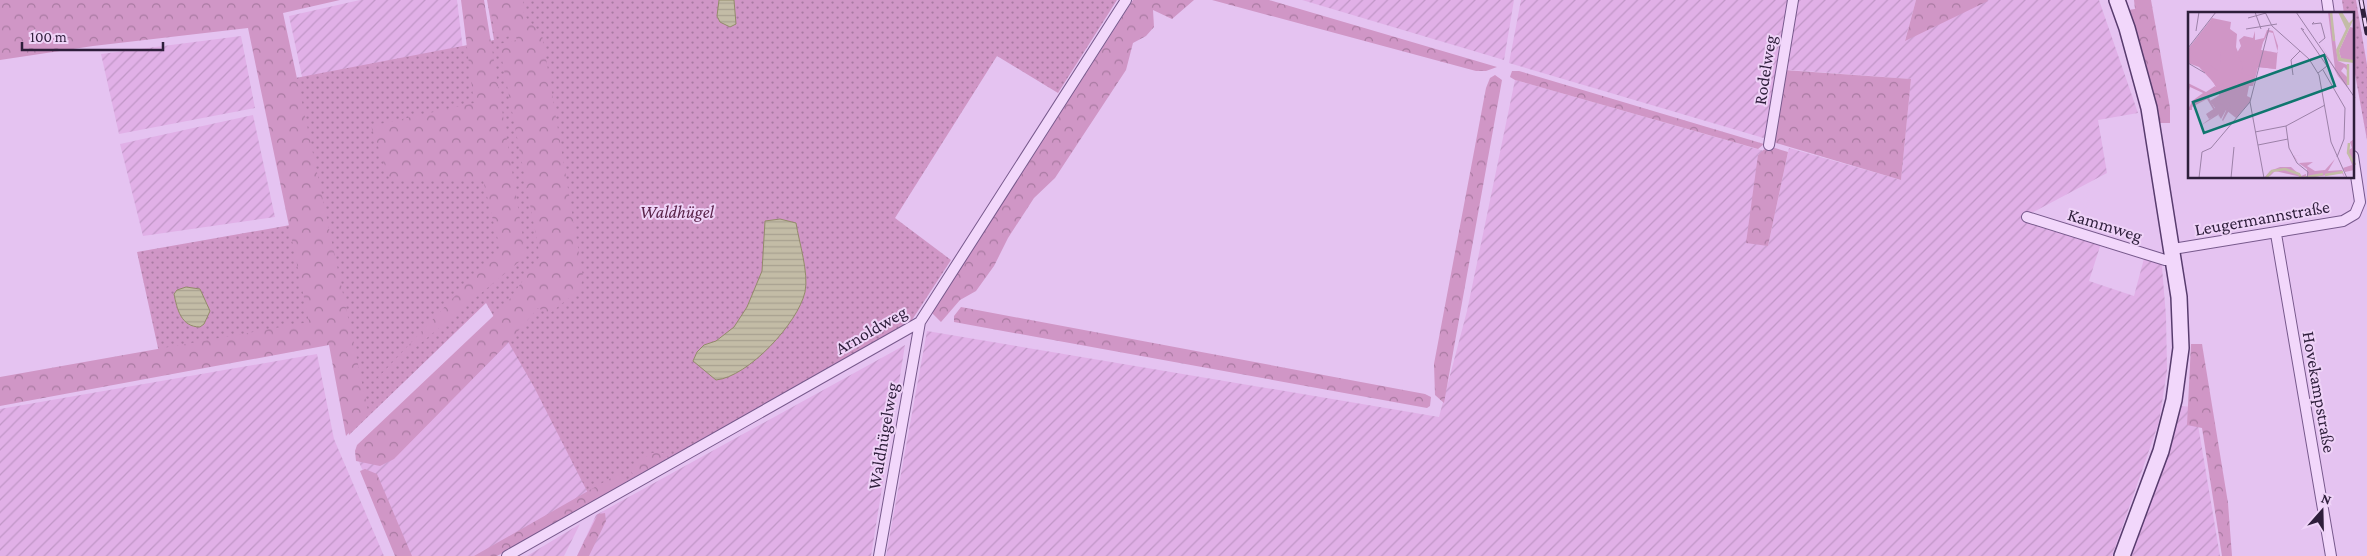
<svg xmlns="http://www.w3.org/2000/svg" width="2367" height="556" font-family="'Crimson Pro',serif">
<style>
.farmland{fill:url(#farmland-furrows)}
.grass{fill:url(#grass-dots)}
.forest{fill:url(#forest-crowns)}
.water{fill:url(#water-rules);stroke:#938b6b}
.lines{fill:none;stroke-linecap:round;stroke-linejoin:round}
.street-casing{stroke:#77598c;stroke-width:12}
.secondary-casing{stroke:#583c6e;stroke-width:18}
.street{stroke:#f2d7fb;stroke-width:10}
.secondary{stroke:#f2d7fb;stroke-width:15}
.rail-casing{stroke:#2e1e3b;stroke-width:5}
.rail{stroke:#efd3f8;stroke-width:3;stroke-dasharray:9;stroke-linecap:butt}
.labels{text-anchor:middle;stroke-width:4;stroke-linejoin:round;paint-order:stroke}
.street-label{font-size:18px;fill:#2e1e3b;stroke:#efd3f8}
.park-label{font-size:18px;font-style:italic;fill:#592349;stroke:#efd3f8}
.inset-river{fill:none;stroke:#c3bca6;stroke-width:2.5}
.inset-road{fill:none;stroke:#9c81a8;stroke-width:1}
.view{fill:#0f766e;fill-opacity:0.15;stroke:#0f766e;stroke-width:2.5}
.inset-edge{fill:none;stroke:#2e1e3b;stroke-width:2.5}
</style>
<defs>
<pattern id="farmland-furrows" width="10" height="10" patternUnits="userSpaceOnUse" patternTransform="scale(1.25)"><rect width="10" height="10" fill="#e1b0e7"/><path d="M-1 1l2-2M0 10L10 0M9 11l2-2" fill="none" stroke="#c197c7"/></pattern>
<pattern id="grass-dots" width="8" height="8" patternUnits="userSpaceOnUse" patternTransform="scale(1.25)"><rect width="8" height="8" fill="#d096c6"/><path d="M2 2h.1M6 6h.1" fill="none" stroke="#a97aa2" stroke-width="1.8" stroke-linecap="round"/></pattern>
<pattern id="forest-crowns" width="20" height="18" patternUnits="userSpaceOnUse" patternTransform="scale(1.25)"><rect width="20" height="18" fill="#d096c6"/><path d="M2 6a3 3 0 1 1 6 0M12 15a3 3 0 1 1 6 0" fill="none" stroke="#a97aa2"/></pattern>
<pattern id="water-rules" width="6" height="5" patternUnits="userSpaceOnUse" patternTransform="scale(1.25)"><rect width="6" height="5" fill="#c3bca6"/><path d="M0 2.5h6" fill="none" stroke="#a8a190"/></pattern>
</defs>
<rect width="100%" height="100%" fill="#e5c3f1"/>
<path class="farmland" d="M 360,0 L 457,0 L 469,100 L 368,381 L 289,16 Z
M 1302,0 L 1514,0 L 1504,60 Z
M 1521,0 L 1916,0 L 1905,40 L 1987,0 L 2099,0 L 2138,113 L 2098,120 L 2107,173 L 2028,215 L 2103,237 L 2089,281 L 2134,296 L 2146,251 L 2161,255 L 2166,316 L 2167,370 L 2159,422 L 2112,556 L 886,556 L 927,331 L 1439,417 L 1467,311 L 1515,80 L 1764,151 L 1758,155 L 1768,246 L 1789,148 L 1901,180 L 1911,79 L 1778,69 L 1767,139 L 1509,63 Z
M 241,36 L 255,108 L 119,134 L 101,54 Z
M 253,115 L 275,217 L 143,236 L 120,144 Z
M 537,297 L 621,474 L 477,556 L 399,556 L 359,462 Z
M 905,345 L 871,556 L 577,556 L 596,515 Z
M 317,354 L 334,439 L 384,556 L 0,556 L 0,409 Z
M 2180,406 L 2195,407 L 2220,556 L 2129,556 Z
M 580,524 L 564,556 L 527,556 Z"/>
<path class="grass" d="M 487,0 L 1117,0 L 1058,93 L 997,56 L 895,218 L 951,260 L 910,323 L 592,501 L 534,387 L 486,303 L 349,435 L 330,328 L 160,357 L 137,252 L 313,221 L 285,80 L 494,40 Z
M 2342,0 L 2356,0 L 2367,65 L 2367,140 L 2353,63 L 2353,14 L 2344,14 Z"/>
<path class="forest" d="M 0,0 L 340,0 L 283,13 L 368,411 L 346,436 L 329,345 L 0,406 L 0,377 L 309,322 L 248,28 L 93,46 L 0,60 Z
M 461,0 L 484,0 L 526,256 L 375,381 L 500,248 L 483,180 L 390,180 L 371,126 L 474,103 Z
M 488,0 L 523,0 L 524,15 L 542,35 L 583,277 L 580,289 L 549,314 L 538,308 L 505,346 L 394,459 L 380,466 L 356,461 L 355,451 L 357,445 L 507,303 L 540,256 L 499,44 L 517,40 L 516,34 L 503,38 L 496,36 Z
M 1133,0 L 1194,0 L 1172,19 L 1153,10 L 1154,27 L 1146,36 L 1133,43 L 1126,70 L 1055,178 L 1034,198 L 1008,238 L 994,266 L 976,291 L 960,300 L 941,322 L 932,313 L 936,306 Z
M 1212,0 L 1269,0 L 1497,67 L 1486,71 L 1476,71 Z
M 1916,0 L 1987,0 L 1988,1 L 1905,41 Z
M 2134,0 L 2151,0 L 2170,108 L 2170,123 L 2158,123 L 2128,10 L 2135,9 Z
M 1784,70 L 1911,79 L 1901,180 L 1776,143 L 1772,139 Z
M 1512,71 L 1519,71 L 1764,144 L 1758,149 L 1515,80 L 1510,77 Z
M 1495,75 L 1502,80 L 1444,403 L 1435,395 L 1434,364 L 1486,88 L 1490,78 Z
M 1768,146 L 1788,152 L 1768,246 L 1746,243 L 1758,155 Z
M 961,307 L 1425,394 L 1431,397 L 1430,406 L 1427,408 L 954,322 L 954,316 Z
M 2191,344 L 2202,344 L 2228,503 L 2232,556 L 2222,556 L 2202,428 L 2187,425 Z
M 652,453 L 663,453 L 669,459 L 636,479 L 629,468 Z
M 365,469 L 377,474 L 412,556 L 395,556 L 360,471 Z
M 618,474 L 622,475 L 626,483 L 497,556 L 474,556 Z
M 605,513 L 606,521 L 589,556 L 577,556 L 598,514 Z"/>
<path class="water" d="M 719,0 L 734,0 L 736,24 L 730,27 L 720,22 L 717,16 Z
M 780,219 L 796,223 C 799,242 809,273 805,292 C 798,323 748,377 716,380 L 693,361 L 697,352 L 704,345 L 716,341 L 734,327 L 747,307 L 762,271 L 765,221 Z
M 186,287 L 200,289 L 210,311 L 204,324 L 200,327 C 181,327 177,309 174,294 L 177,290 Z"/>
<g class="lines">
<g class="street-casing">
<path id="street" d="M 2327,0 L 2329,14
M 1769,145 L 1793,0
M 2027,217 L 2165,260 L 2174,260
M 2276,234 L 2331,556
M 2173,249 L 2343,221 L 2355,214 L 2360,202 L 2353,156
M 507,556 L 920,322 L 1126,0
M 879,556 L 920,322"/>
</g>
<g class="secondary-casing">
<path id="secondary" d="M 2117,0 L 2127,28 L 2149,108 L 2179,297 L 2181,348 L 2174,400 L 2161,451 L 2122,556"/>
</g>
<use href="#street" class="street"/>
<use href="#secondary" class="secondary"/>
<g class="rail-casing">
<path id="rail" d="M 2361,0 L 2367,33"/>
</g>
<use href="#rail" class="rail"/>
</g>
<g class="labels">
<g class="street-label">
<text transform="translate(1765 70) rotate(-81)" y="6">Rodelweg</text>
<text transform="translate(2262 218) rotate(-10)" y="6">Leugermannstraße</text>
<text transform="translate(2105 225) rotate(17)" y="6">Kammweg</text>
<text transform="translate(871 330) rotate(-30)" y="6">Arnoldweg</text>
<text transform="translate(2319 392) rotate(80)" y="6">Hovekampstraße</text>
<text transform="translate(883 436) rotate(-80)" y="6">Waldhügelweg</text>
</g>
<g class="park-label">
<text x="677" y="218">Waldhügel</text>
</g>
</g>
<g transform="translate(2188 12)">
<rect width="166" height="166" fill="#e5c3f1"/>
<path d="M 24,6 L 43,10 L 42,17 L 49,22 L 48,35 L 50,40 L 59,27 L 75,30 L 73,38 L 84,40 L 82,52 L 87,53 L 88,57 L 70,55 L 65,74 L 61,74 L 59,84 L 63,86 L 62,90 L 48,106 L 38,98 L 33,107 L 30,102 L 21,107 L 18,102 L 27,96 L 22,89 L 33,82 L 31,79 L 20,85 L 18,81 L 28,75 L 26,71 L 11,55 L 0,51 L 0,37 ZM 162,15 L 166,16 L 166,48 L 159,49 L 153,46 L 151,39 Z" fill="#d096c6"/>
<path d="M 140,0 L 143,0 L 150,49 L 159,53 L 159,58 L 156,55 L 153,59 L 161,67 L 159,75 L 150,64 L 133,32 L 147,57 ZM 81,18 L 85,19 L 90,34 L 88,57 L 70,55 L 86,55 L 81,52 L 81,48 L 72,46 L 67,66 L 53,61 L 55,54 L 49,41 L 53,34 L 51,28 L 56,24 L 65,26 L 67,19 L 67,28 L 76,26 L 79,18 L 70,18 ZM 81,20 L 85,21 L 90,41 L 74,38 L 83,40 L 82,48 L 71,45 L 74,32 ZM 33,40 L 32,52 L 35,55 L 30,59 L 22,53 L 23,48 ZM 22,66 L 30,75 L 36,71 L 33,78 L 43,95 L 35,109 L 40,115 L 34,108 L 40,94 L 38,92 L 39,94 L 33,104 L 37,94 L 28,90 L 33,87 L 30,80 L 21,86 L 33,108 L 30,103 L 12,114 L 28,102 L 19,87 L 4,95 L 4,98 L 0,98 L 4,89 L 15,81 L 2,75 L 0,83 L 0,71 L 18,80 L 27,74 L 31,79 ZM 166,127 L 166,158 L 157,160 L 155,156 L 164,153 L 159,139 L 164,136 L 162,130 ZM 114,143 L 106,144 L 111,151 L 125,150 L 119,154 L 127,159 L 137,158 L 147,147 L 140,159 L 154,158 L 157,166 L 154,161 L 119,166 L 119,157 L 112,152 L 105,144 ZM 92,155 L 103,155 L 113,164 L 118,162 L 118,166 L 87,159 L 82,164 L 76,166 L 82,159 Z" fill="#d096c6" fill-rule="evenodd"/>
<path d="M 150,0 L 154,0 L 161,11 L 166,6 L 151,39 L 153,46 L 166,48 L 166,51 L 150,49 L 148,38 L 158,17 Z" fill="#c3bca6"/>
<path class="inset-river" d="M 143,0 L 146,29M 160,52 L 160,73M 161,131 L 160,141 L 167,153M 137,163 L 155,160M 78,166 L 84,159 L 97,157 L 111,162 L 113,166M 115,166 L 135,162"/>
<path class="inset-road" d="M 67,0 L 73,17M 77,0 L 84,14 L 121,47 L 131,63 L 143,130 L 159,166M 108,0 L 167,86M 60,6 L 78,1M 126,10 L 124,12 L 133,11 L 137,26 L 131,31M 58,17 L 89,12M 116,18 L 113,16 L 139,54 L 130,61M 8,19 L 11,0M 0,36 L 28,0M 0,51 L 17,61M 135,58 L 157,96 L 156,127 L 149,145M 105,63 L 103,48 L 112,39M 62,90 L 76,166M 98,114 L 101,136 L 109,151 L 120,160 L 119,166M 67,120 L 98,114 L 137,93M 70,133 L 100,127M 11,166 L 14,140 L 23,136 L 62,90 L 81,16M 43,166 L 46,135"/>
<path class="view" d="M 136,43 L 147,74 L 16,121 L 5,90 Z"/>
<rect width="166" height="166" class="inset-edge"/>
</g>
<g transform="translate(2322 511) rotate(20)" stroke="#efd3f8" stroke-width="4" paint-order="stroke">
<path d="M0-4L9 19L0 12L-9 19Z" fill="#2e1e3b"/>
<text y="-8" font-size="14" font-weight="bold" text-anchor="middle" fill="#2e1e3b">N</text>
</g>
<path d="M22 42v8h141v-8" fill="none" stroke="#2e1e3b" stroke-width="2.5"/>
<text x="30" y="42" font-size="15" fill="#2e1e3b" stroke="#efd3f8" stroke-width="4" paint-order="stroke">100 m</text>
</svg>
